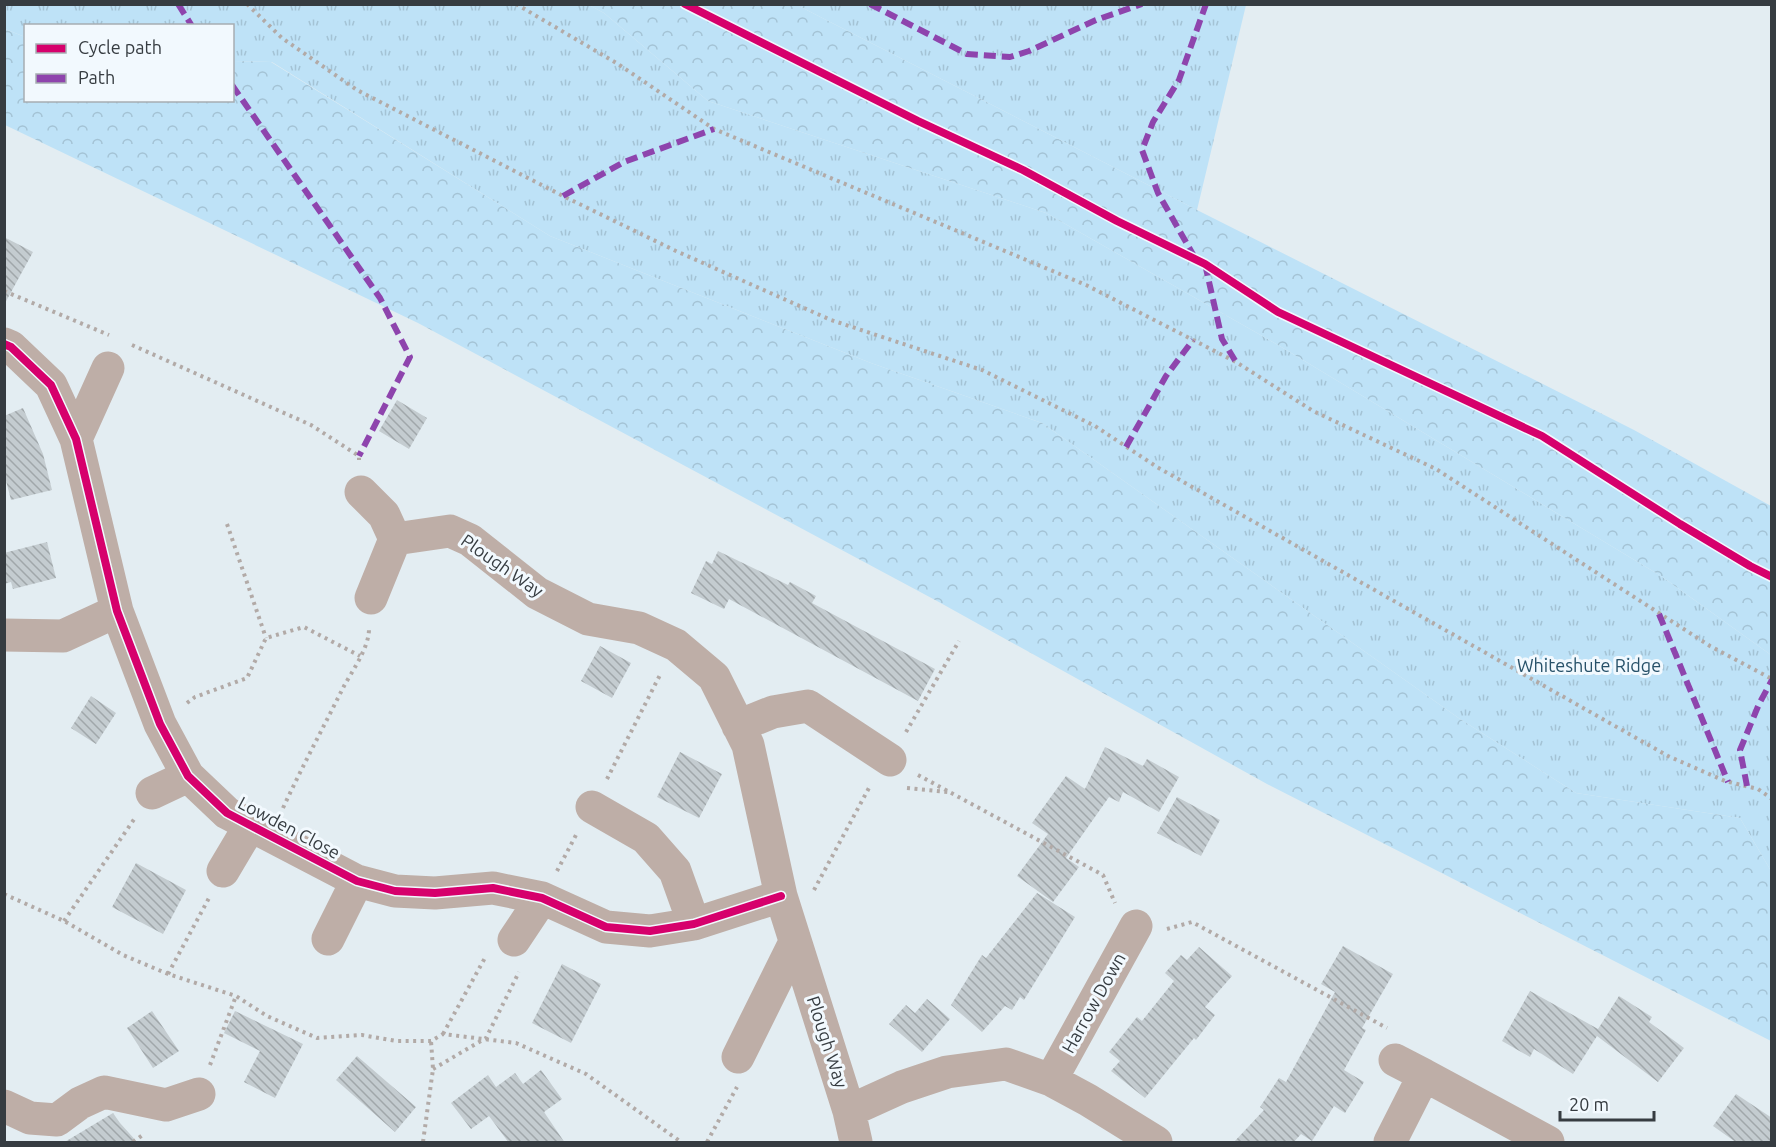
<svg xmlns="http://www.w3.org/2000/svg" width="1776" height="1147" font-family="Ubuntu,sans-serif">
<style>
.grass{fill:url(#grass-tufts)}
.forest{fill:url(#forest-crowns)}
.building{fill:url(#building-back-hatch)}
.lines{fill:none;stroke-linecap:round;stroke-linejoin:round}
.path{stroke:#b2aaa7;stroke-width:4;stroke-dasharray:3 4.5;stroke-linecap:butt}
.street{stroke:#beaea7;stroke-width:33}
.quiet{stroke:#8e44ad;stroke-width:6;stroke-dasharray:12 6;stroke-linecap:butt}
.cycleway-casing{stroke:#f2f9fe;stroke-width:11}
.cycleway{stroke:#d6006c;stroke-width:8}
.labels{text-anchor:middle;stroke-width:6;stroke-linejoin:round;paint-order:stroke}
.street-label{font-size:18px;fill:#363c41;stroke:#f2f9fe}
.park-label{font-size:18px;fill:#275169;stroke:#f2f9fe}
</style>
<defs>
<pattern id="grass-tufts" width="24" height="20" patternUnits="userSpaceOnUse" patternTransform="scale(1.5)"><rect width="24" height="20" fill="#bee2f7"/><path d="M3 7l-1-3M5 7V3M7 7l1-3M15 17l-1-3M17 17v-4M19 17l1-3" fill="none" stroke="#a4c3d5"/></pattern>
<pattern id="forest-crowns" width="20" height="18" patternUnits="userSpaceOnUse" patternTransform="scale(1.5)"><rect width="20" height="18" fill="#bee2f7"/><path d="M2 6a3 3 0 1 1 6 0M12 15a3 3 0 1 1 6 0" fill="none" stroke="#a4c3d5"/></pattern>
<pattern id="building-back-hatch" width="6" height="6" patternUnits="userSpaceOnUse" patternTransform="scale(1.5)"><rect width="6" height="6" fill="#c4ccd0"/><path d="M-1 5l2 2M0 0l6 6M5-1l2 2" fill="none" stroke="#a0a7aa"/></pattern>
</defs>
<rect width="100%" height="100%" fill="#e3edf2"/>
<path class="grass" d="M 4,5 L 589,5 L 604,13 L 708,101 L 1046,213 L 1278,345 L 1661,576 L 1771,655 L 1771,871 L 1740,818 L 1576,793 L 1460,719 L 1042,423 L 871,363 L 550,236 L 272,62 L 233,61 L 232,26 L 26,26 L 25,37 L 5,29 Z
M 797,5 L 1246,5 L 1197,210 Z"/>
<path class="forest" d="M 589,5 L 797,5 L 1197,210 L 1634,430 L 1771,506 L 1771,655 L 1661,576 L 1278,345 L 1046,213 L 708,101 L 604,13 Z
M 5,29 L 25,37 L 26,100 L 232,100 L 233,61 L 271,62 L 550,236 L 871,363 L 1042,423 L 1460,719 L 1576,793 L 1740,818 L 1771,871 L 1771,1041 L 1267,784 L 937,601 L 418,323 L 5,125 Z"/>
<path class="building" d="M 4,237 L 33,252 L 4,305 Z
M 397,400 L 427,418 L 409,449 L 379,431 Z
M 23,408 L 43,454 L 52,490 L 11,500 L 4,473 L 4,416 Z
M 47,542 L 56,578 L 13,589 L 11,582 L 4,584 L 4,553 Z
M 718,551 L 788,585 L 790,582 L 816,596 L 812,603 L 935,669 L 918,701 L 729,599 L 724,609 L 691,593 L 706,561 L 712,564 Z
M 600,646 L 631,663 L 612,698 L 581,681 Z
M 91,696 L 116,713 L 96,744 L 71,728 Z
M 1105,747 L 1143,766 L 1147,759 L 1179,777 L 1159,812 L 1123,792 L 1119,802 L 1109,797 L 1066,858 L 1079,867 L 1053,902 L 1017,876 L 1048,834 L 1032,823 L 1066,776 L 1085,789 Z
M 680,752 L 722,774 L 699,818 L 657,797 Z
M 1177,797 L 1220,820 L 1201,856 L 1157,833 Z
M 136,863 L 186,890 L 163,934 L 112,907 Z
M 1037,893 L 1075,917 L 1024,1000 L 1020,997 L 1012,1010 L 1005,1006 L 982,1032 L 951,1005 L 982,955 L 986,958 Z
M 1343,946 L 1393,974 L 1362,1028 L 1366,1030 L 1344,1070 L 1364,1082 L 1345,1113 L 1334,1106 L 1312,1141 L 1301,1134 L 1293,1143 L 1233,1143 L 1264,1110 L 1260,1107 L 1279,1078 L 1286,1082 L 1335,992 L 1321,984 Z
M 1199,947 L 1232,976 L 1205,1007 L 1215,1015 L 1196,1040 L 1194,1038 L 1145,1098 L 1111,1071 L 1120,1061 L 1109,1052 L 1137,1017 L 1142,1021 L 1174,981 L 1165,973 L 1181,955 L 1187,960 Z
M 562,964 L 601,984 L 571,1043 L 532,1023 Z
M 1530,991 L 1598,1029 L 1619,996 L 1652,1017 L 1649,1022 L 1684,1048 L 1658,1082 L 1597,1036 L 1573,1074 L 1534,1049 L 1530,1057 L 1502,1041 Z
M 927,999 L 950,1019 L 922,1052 L 889,1024 L 906,1005 L 915,1013 Z
M 152,1011 L 179,1051 L 153,1068 L 127,1028 Z
M 235,1011 L 303,1044 L 275,1098 L 244,1082 L 260,1051 L 224,1033 Z
M 357,1056 L 416,1107 L 395,1132 L 336,1080 Z
M 541,1070 L 562,1099 L 544,1112 L 565,1143 L 509,1143 L 489,1116 L 471,1129 L 451,1103 L 488,1075 L 496,1087 L 515,1073 L 523,1084 Z
M 1736,1094 L 1772,1118 L 1772,1143 L 1737,1143 L 1713,1126 Z
M 113,1113 L 120,1123 L 138,1143 L 63,1143 Z"/>
<g class="lines">
<path class="path" d="M 247,4 L 282,38 L 357,90 L 563,196 L 676,251 L 831,320 L 982,370 L 1095,426 L 1157,467 L 1668,756 L 1725,781 L 1758,789 L 1772,799
M 516,4 L 618,64 L 714,129 L 1086,285 L 1236,362 L 1313,411 L 1436,469 L 1710,646 L 1772,679
M 4,291 L 109,335
M 132,345 L 311,425 L 359,456 L 359,460
M 227,524 L 266,638
M 187,703 L 195,697 L 247,678 L 266,638 L 304,627 L 360,656
M 906,732 L 959,641
M 918,775 L 1103,875 L 1115,903
M 607,779 L 661,673
M 907,788 L 948,792
M 283,808 C 302,767 323,728 343,688 C 352,671 369,648 369,629
M 557,871 L 576,835
M 814,890 L 870,786
M 4,894 L 64,921 L 123,955 L 168,974 L 236,996 L 267,1016 L 317,1038 L 362,1035 L 396,1041 L 431,1041 L 443,1034 L 516,1043 L 586,1074 L 681,1142
M 64,921 L 135,818
M 1167,929 L 1192,922 L 1387,1028
M 168,974 L 209,898
M 443,1034 L 486,956
M 210,1065 L 236,996
M 433,1069 L 486,1038 L 519,972
M 133,1142 L 144,1134
M 423,1142 L 433,1069 L 431,1041
M 707,1142 L 737,1087"/>
<path class="street" d="M 4,344 L 11,347 L 51,385 L 76,439 L 117,611 L 160,724 L 188,776 L 227,813 L 357,881 L 395,891 L 435,893 L 493,888 L 542,898 L 606,927 L 650,931 L 694,924 L 781,896
M 76,439 L 108,368
M 361,492 L 384,515 L 395,539 L 371,598
M 395,539 L 450,531 L 470,540 L 537,593 L 588,619 L 639,628 L 676,645 L 714,677 L 748,745 L 781,896 L 849,1111 L 856,1142
M 4,635 L 63,636 L 117,611
M 738,726 L 773,712 L 808,706 L 890,760
M 152,793 L 188,776
M 592,807 L 646,838 L 675,871 L 694,924
M 223,871 L 251,824
M 328,939 L 357,881
M 514,940 L 542,898
M 738,1057 L 795,942
M 1395,1060 L 1424,1075
M 1051,1080 L 1136,926
M 4,1106 L 30,1118 L 57,1120 L 80,1103 L 104,1092 L 166,1105 L 199,1094
M 849,1111 L 902,1087 L 947,1072 L 1006,1064 L 1051,1080 L 1088,1100 L 1156,1142
M 1390,1142 L 1424,1075 L 1548,1142"/>
<path class="quiet" d="M 178,4 L 192,26
M 870,4 L 967,54 L 1010,57 L 1029,51 L 1096,20 L 1142,4
M 232,85 L 380,298 L 410,357 L 359,456
M 563,196 L 624,162 L 714,129
M 1195,258 L 1158,193 L 1142,150 L 1153,122 L 1179,80 L 1206,4
M 1205,264 L 1222,339 L 1236,362
M 1126,447 L 1166,376 L 1193,340
M 1659,614 L 1728,782
M 1747,786 L 1740,750 L 1759,704 L 1772,680"/>
<g class="cycleway-casing">
<path id="cycleway" d="M 685,4 L 918,121 L 1023,170 L 1117,221 L 1205,264 L 1278,312 L 1542,436 L 1680,524 L 1750,566 L 1772,577
M 4,344 L 11,347 L 51,385 L 76,439 L 117,611 L 160,724 L 188,776 L 227,813 L 357,881 L 395,891 L 435,893 L 493,888 L 542,898 L 606,927 L 650,931 L 694,924 L 781,896"/>
</g>
<use href="#cycleway" class="cycleway"/>
</g>
<g class="labels">
<g class="street-label">
<text transform="translate(502 566) rotate(35)" y="6">Plough Way</text>
<text transform="translate(289 828) rotate(28)" y="6">Lowden Close</text>
<text transform="translate(1094 1003) rotate(-61)" y="6">Harrow Down</text>
<text transform="translate(827 1042) rotate(72)" y="6">Plough Way</text>
</g>
<g class="park-label">
<text x="1589" y="672">Whiteshute Ridge</text>
</g>
</g>
<rect width="1776" height="1147" fill="none" stroke="#363c41" stroke-width="12"/>
<rect x="24" y="24" width="210" height="78" fill="#f2f9fe" stroke="#a7adb2" stroke-width="1.5"/>
<rect x="36" y="44" width="30" height="9" fill="#d6006c" stroke="#a7adb2" stroke-width="1.5"/>
<text x="78" y="54" font-size="18" fill="#363c41">Cycle path</text>
<rect x="36" y="74" width="30" height="9" fill="#8e44ad" stroke="#a7adb2" stroke-width="1.5"/>
<text x="78" y="84" font-size="18" fill="#363c41">Path</text>
<path d="M1560 1111v9h94v-9" fill="none" stroke="#363c41" stroke-width="3"/>
<text x="1569" y="1111" font-size="18" fill="#363c41" stroke="#f2f9fe" stroke-width="4.5" paint-order="stroke">20 m</text>
</svg>
